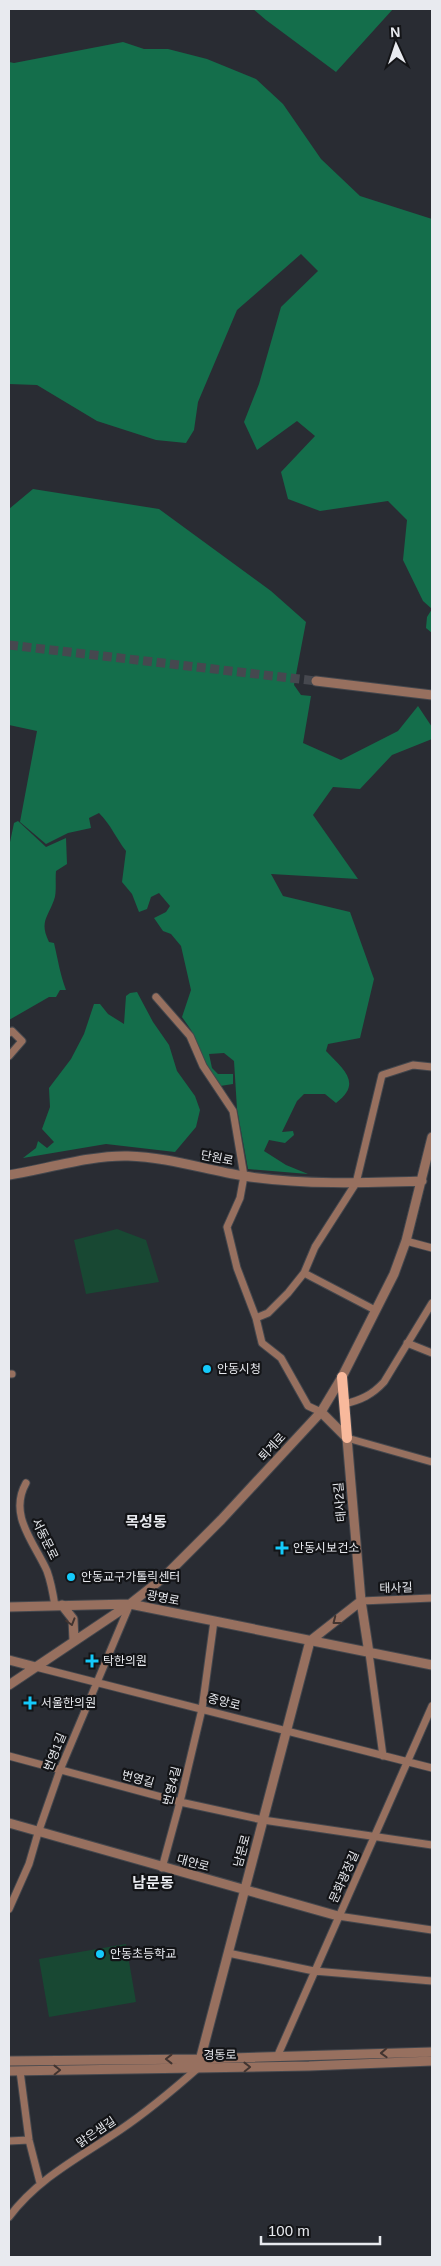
<svg xmlns="http://www.w3.org/2000/svg" width="441" height="2266" font-family="Arial,'Noto Sans KR',sans-serif">
<style>
.green{fill:#184833}
.forest{fill:#146e4b}
.lines{fill:none;stroke-linecap:round;stroke-linejoin:round}
.tertiary-tunnel{stroke:#46484f;stroke-width:9;stroke-dasharray:9 4.5;stroke-linecap:butt}
.minor-casing{stroke:#44474d;stroke-width:9}
.tertiary-casing{stroke:#44474d;stroke-width:11}
.primary-casing{stroke:#44474d;stroke-width:12}
.minor{stroke:#97705f;stroke-width:7}
.tertiary{stroke:#97705f;stroke-width:9}
.primary{stroke:#f8b99c;stroke-width:10}
.oneway{stroke:#413430}
.poi-dot{fill:#14cafb;stroke:#131417;stroke-width:2}
.labels{text-anchor:middle;stroke-width:4.5;stroke-linejoin:round;paint-order:stroke}
.street-label{font-size:12px;fill:#e8eaef;stroke:#131417}
.poi-label{font-size:12px;fill:#e8eaef;stroke:#131417;text-anchor:start}
.quarter-label{font-size:15px;font-weight:bold;fill:#e8eaef;stroke:#131417}
</style>
<rect width="100%" height="100%" fill="#292c33"/>
<path class="green" d="M 117,1229 L 146,1240 L 159,1282 L 86,1294 L 74,1240 Z
M 126,1944 L 136,2002 L 49,2017 L 39,1959 Z"/>
<path class="forest" d="M 253,9 L 393,9 L 336,72 L 266,20 Z
M 123,42 L 144,49 L 168,49 L 207,59 L 256,79 L 283,104 L 321,159 L 360,196 L 432,219 L 432,633 L 426,628 L 427,617 L 432,609 L 423,601 L 403,560 L 407,520 L 388,501 L 320,511 L 288,499 L 281,472 L 315,436 L 297,421 L 257,450 L 244,422 L 259,384 L 281,307 L 318,271 L 301,254 L 237,310 L 198,402 L 194,430 L 186,443 L 156,440 L 97,421 L 37,385 L 9,384 L 9,62 L 14,63 Z
M 33,489 L 159,509 L 271,591 L 306,622 L 294,685 L 301,695 L 311,696 L 303,743 L 341,760 L 398,731 L 418,706 L 432,727 L 432,739 L 392,755 L 360,789 L 333,787 L 313,815 L 358,879 L 271,874 L 283,896 L 350,912 L 374,979 L 360,1038 L 328,1044 L 326,1051 C 343,1069 363,1083 336,1103 L 325,1094 L 304,1094 L 297,1101 L 282,1132 L 293,1131 L 294,1135 L 285,1143 L 269,1140 L 264,1151 L 286,1165 L 308,1174 L 248,1169 L 237,1109 L 234,1061 L 224,1053 L 209,1054 L 212,1068 L 218,1074 L 233,1074 L 233,1084 L 220,1086 L 205,1066 L 191,1030 L 182,1017 L 191,990 L 181,946 L 171,934 L 163,931 L 154,918 L 166,912 L 170,906 L 159,893 L 151,897 L 147,909 L 139,912 L 132,894 L 122,882 L 126,851 C 116,838 111,825 99,813 L 89,818 L 91,828 L 68,833 L 46,844 L 20,822 L 37,731 L 9,725 L 9,509 Z
M 18,821 L 46,847 L 66,838 L 67,864 L 56,871 C 55,880 57,892 54,900 C 48,917 39,922 49,942 L 54,943 C 58,960 60,974 66,990 L 60,990 L 56,997 L 49,997 L 9,1020 L 9,847 L 14,823 Z
M 137,992 L 153,1022 L 169,1045 L 177,1071 L 195,1096 L 200,1110 L 196,1127 L 175,1152 L 106,1144 L 23,1158 L 36,1148 L 38,1141 L 47,1148 L 54,1142 L 42,1129 L 50,1107 L 49,1088 L 71,1059 L 84,1034 L 94,1004 L 100,1004 L 108,1014 L 124,1024 L 126,996 L 130,993 Z"/>
<g class="lines">
<path class="tertiary-tunnel" d="M 9,645 L 316,681"/>
<g class="minor-casing">
<path id="minor" d="M 156,997 L 190,1036 L 203,1066 L 233,1111 L 244,1176 L 240,1198 L 227,1227 L 237,1268 L 256,1318 L 262,1343 L 281,1358 L 308,1406 L 321,1412
M 9,1033 L 12,1031 L 22,1041 L 9,1056
M 406,1241 L 432,1248
M 304,1273 L 375,1310
M 256,1318 L 268,1313 L 288,1293 L 304,1273 L 315,1247 L 356,1183 L 382,1075 L 413,1065 L 432,1067
M 407,1343 L 432,1353
M 9,1374 L 12,1374
M 344,1404 C 361,1400 372,1395 384,1382 L 432,1303
M 347,1438 L 432,1462
M 26,1483 C 8,1515 34,1542 47,1571 C 51,1582 53,1593 55,1606
M 361,1601 L 432,1598
M 369,1653 L 383,1756
M 36,1667 L 432,1768
M 9,1756 L 180,1802 L 263,1820 L 432,1845
M 162,1868 L 180,1802 L 202,1709 L 214,1621
M 9,1909 L 29,1864 L 38,1833 L 60,1770 L 130,1604
M 338,1916 L 432,1930
M 228,1953 L 314,1971 L 432,1981
M 277,2057 L 432,1706
M 20,2071 L 29,2140 L 40,2183
M 9,2141 L 29,2140
M 9,2217 C 38,2178 80,2157 120,2130 C 148,2111 173,2090 198,2068"/>
</g>
<g class="tertiary-casing">
<path id="tertiary" d="M 316,681 L 432,695
M 9,1175 C 46,1169 91,1155 128,1156 C 168,1157 206,1170 244,1176 C 303,1185 363,1183 422,1181
M 321,1412 L 347,1438 L 361,1601 L 369,1653
M 62,1605 L 73,1619 L 74,1641
M 9,1607 L 130,1604 L 432,1665
M 310,1641 L 361,1601
M 9,1660 L 36,1667
M 9,1685 L 130,1604 L 163,1578 L 221,1520 L 321,1412 L 342,1377 L 394,1274 L 406,1241 L 432,1137
M 9,1823 L 338,1916
M 9,2061 L 200,2059 L 432,2052
M 198,2068 L 310,1641
M 9,2071 L 309,2066 L 432,2061"/>
</g>
<g class="primary-casing">
<path id="primary" d="M 342,1377 L 347,1438"/>
</g>
<use href="#minor" class="minor"/>
<use href="#tertiary" class="tertiary"/>
<use href="#primary" class="primary"/>
</g>
<defs><path id="oneway-chevron" d="M-2-3.5L2.5 0L-2 3.5" fill="none" stroke-width="1.6" stroke-linecap="round" stroke-linejoin="round" transform="scale(1.25)"/></defs>
<g class="oneway">
<use href="#oneway-chevron" transform="translate(336 1621) rotate(142)"/>
<use href="#oneway-chevron" transform="translate(71 1622) rotate(74)"/>
<use href="#oneway-chevron" transform="translate(384 2053) rotate(178)"/>
<use href="#oneway-chevron" transform="translate(169 2059) rotate(180)"/>
<use href="#oneway-chevron" transform="translate(247 2067) rotate(-1)"/>
<use href="#oneway-chevron" transform="translate(57 2070) rotate(-1)"/>
</g>
<g class="poi-dot">
<circle cx="207" cy="1369" r="5"/>
<path d="M279.5 1540.5h5v5h5v5h-5v5h-5v-5h-5v-5h5z"/>
<circle cx="71" cy="1577" r="5"/>
<path d="M89.5 1653.5h5v5h5v5h-5v5h-5v-5h-5v-5h5z"/>
<path d="M27.5 1695.5h5v5h5v5h-5v5h-5v-5h-5v-5h5z"/>
<circle cx="100" cy="1954" r="5"/>
</g>
<g class="labels">
<g class="street-label">
<text transform="translate(217 1158) rotate(11)" y="4">단원로</text>
<text transform="translate(272 1447) rotate(-47)" y="4">퇴계로</text>
<text transform="translate(340 1502) rotate(-95)" y="4">태사2길</text>
<text transform="translate(45 1539) rotate(64)" y="4">서동문로</text>
<text transform="translate(396 1588) rotate(-2)" y="4">태사길</text>
<text transform="translate(163 1598) rotate(11)" y="4">광명로</text>
<text transform="translate(224 1702) rotate(14)" y="4">중앙로</text>
<text transform="translate(55 1752) rotate(-68)" y="4">번영1길</text>
<text transform="translate(138 1779) rotate(15)" y="4">번영길</text>
<text transform="translate(172 1786) rotate(-76)" y="4">번영4길</text>
<text transform="translate(242 1851) rotate(-75)" y="4">남문로</text>
<text transform="translate(193 1863) rotate(15)" y="4">대안로</text>
<text transform="translate(344 1877) rotate(-66)" y="4">문화광장길</text>
<text transform="translate(220 2055) rotate(-1)" y="4">경동로</text>
<text transform="translate(96 2132) rotate(-34)" y="4">맑은샘길</text>
</g>
<g class="poi-label">
<text x="217" y="1373">안동시청</text>
<text x="293" y="1552">안동시보건소</text>
<text x="81" y="1581">안동교구가톨릭센터</text>
<text x="103" y="1665">탁한의원</text>
<text x="41" y="1707">서울한의원</text>
<text x="110" y="1958">안동초등학교</text>
</g>
<g class="quarter-label">
<text x="146" y="1527">목성동</text>
<text x="153" y="1888">남문동</text>
</g>
</g>
<rect width="441" height="2266" fill="none" stroke="#e8eaef" stroke-width="20"/>
<g transform="translate(396 45) rotate(357)" stroke="#131417" stroke-width="4" paint-order="stroke">
<path d="M0-4L9 19L0 12L-9 19Z" fill="#e8eaef"/>
<text y="-8" font-size="14" font-weight="bold" text-anchor="middle" fill="#e8eaef">N</text>
</g>
<path d="M261 2236v8h119v-8" fill="none" stroke="#e8eaef" stroke-width="2.5"/>
<text x="268" y="2236" font-size="15" fill="#e8eaef" stroke="#131417" stroke-width="4" paint-order="stroke">100 m</text>
</svg>
